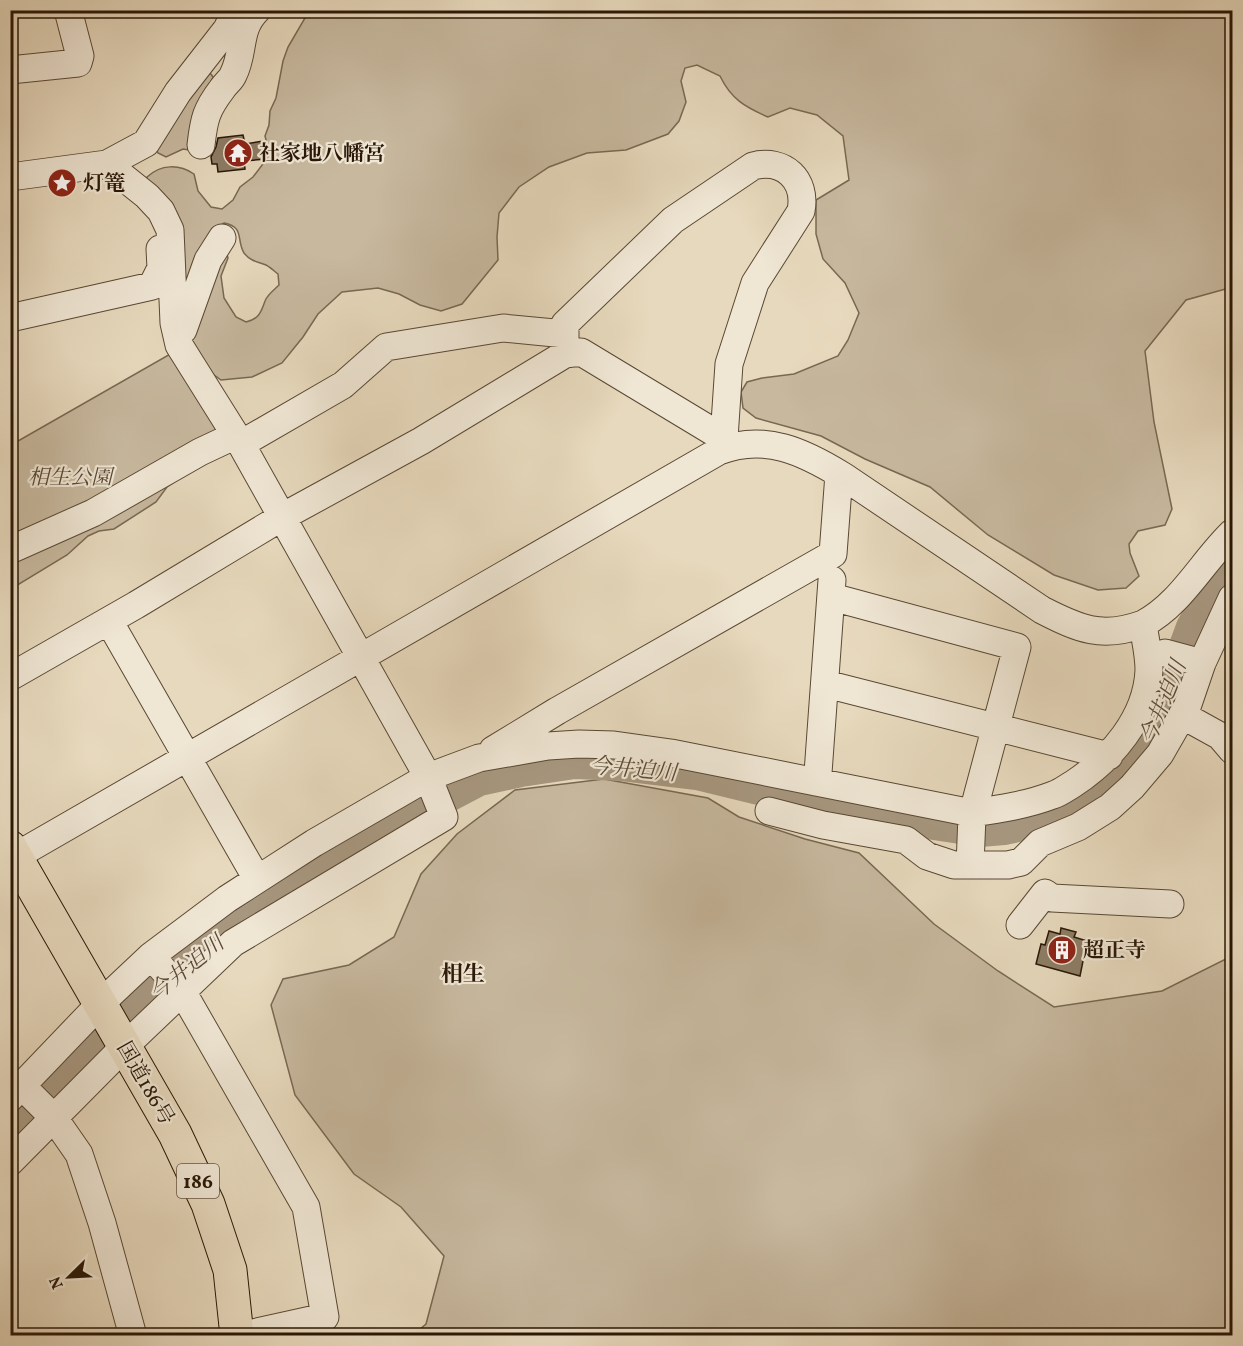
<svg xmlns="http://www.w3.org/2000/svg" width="1243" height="1346" font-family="Vollkorn,'Noto Serif JP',serif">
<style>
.green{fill:#c7b89e;stroke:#786852;stroke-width:1.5;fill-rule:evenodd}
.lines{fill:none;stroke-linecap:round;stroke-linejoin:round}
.river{stroke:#a7977f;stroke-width:32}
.building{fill:#8c7c65;stroke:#2a1706;stroke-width:1.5}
.minor-casing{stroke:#594834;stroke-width:29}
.highway-casing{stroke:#2a1706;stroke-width:35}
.minor{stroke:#efe6d4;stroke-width:27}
.highway{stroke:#e7d9bd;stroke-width:33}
.labels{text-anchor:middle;stroke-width:4.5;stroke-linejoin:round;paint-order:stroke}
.shield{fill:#efe6d4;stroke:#655544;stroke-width:1.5}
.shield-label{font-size:20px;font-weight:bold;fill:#2a1706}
.poi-label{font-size:21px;font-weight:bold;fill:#2a1706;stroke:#efe6d4;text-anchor:start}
.park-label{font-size:21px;font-style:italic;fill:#594734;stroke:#efe6d4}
.street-label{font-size:21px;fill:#2a1706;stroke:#efe6d4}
.water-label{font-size:22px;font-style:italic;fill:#5c4a36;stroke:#efe6d4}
.neighbourhood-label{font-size:22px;font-weight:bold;fill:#2a1706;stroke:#efe6d4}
</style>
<rect width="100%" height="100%" fill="#e7d9bd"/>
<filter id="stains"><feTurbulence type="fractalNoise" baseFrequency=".00333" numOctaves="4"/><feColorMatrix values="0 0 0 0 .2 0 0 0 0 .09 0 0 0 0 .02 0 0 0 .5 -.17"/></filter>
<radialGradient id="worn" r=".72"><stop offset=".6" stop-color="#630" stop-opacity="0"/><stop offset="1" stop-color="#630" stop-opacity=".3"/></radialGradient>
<path class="green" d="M 309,11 L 1232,11 L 1232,289 L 1229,288 L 1186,300 L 1145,351 L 1154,422 L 1172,509 L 1165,525 L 1138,531 L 1129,544 L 1130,553 L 1139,576 L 1126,588 L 1098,590 L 1054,575 L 988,535 L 930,487 L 865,459 L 821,436 L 756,418 L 743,408 L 741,392 L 747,382 L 762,378 L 794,374 L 838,356 L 848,340 L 859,313 L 845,283 L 823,259 L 816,234 L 816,200 L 849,180 L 843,136 L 817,115 L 790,108 L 768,117 C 745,107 731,99 720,76 L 697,65 L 685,68 L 681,81 L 686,102 L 679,121 L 668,134 L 626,150 L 587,153 L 549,167 L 519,187 L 499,213 L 497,237 L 498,260 L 462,304 L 441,311 L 420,305 L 399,294 L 378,288 L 342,292 L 318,314 L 303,337 L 282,363 L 252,377 L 221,380 L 206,369 L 189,344 L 146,182 L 147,177 C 161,164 179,164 194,174 L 198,191 L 211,207 L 222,209 L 233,200 L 240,187 L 253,177 L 266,160 L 269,151 L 265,136 L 269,125 L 270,111 L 276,98 L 283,61 L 288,47 ZM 224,223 C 245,227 236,240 244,253 C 250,261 258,262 266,265 C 270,267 274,271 278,274 L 279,285 C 274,290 267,295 265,301 C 261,312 259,319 246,322 L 236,317 L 224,298 L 221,276 L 228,258 L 219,226 Z
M 206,72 L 211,74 L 215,80 L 195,151 L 183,149 L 166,157 L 158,153 L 154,144 Z
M 172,353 L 231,444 L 167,487 L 156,502 L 114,529 L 99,531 L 88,536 L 67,555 L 11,589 L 11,445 Z
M 604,779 L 708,798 L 739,817 L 805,839 L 859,853 L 934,924 L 998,971 L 1054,1007 L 1162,991 L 1228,958 L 1232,950 L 1232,1335 L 413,1335 L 426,1324 L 444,1256 L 401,1207 L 354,1174 L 295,1095 L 271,1005 L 283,979 L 349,965 L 394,937 L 421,874 L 457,834 L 515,790 Z"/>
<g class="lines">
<path class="river" d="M 10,1136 L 88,1054 L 149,996 L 267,901 L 363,841 L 479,780 L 521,771 L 575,763 L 622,765 L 697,774 L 783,795 L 914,821 L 980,831 L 1004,829 L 1051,819 L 1089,801 L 1107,789 L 1141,753 L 1154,730 L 1192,627 L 1210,595 L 1232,565"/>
</g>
<path class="building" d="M 243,135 L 245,144 L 263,141 L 266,159 L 244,161 L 245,169 L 218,172 L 217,164 L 212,164 L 211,157 L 216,147 L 218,138 Z
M 1061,928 L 1076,932 L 1074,937 L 1087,941 L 1080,976 L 1036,964 L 1041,944 L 1045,945 L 1049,931 L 1060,934 Z"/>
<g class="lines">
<g class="minor-casing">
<path id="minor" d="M 10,70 L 78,63 L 80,56 L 68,10
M 201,145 C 204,119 206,110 222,89 C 225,84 231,80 233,75 C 245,52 237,30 257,10
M 107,164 L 146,143 L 178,92 L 227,29 L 236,10
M 10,177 L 107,164 L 147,196 L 161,211 L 170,230 L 174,323 L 179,345 L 241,444 L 428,777 L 444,817 L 233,943 L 125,1046 L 10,1162
M 10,318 L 152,286 L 161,268 L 160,249
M 177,335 L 183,330 L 208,260 L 222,238
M 565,354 L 565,324 L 673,220 L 753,166 C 784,158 807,180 801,211 L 755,283 L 729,364 L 724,438
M 241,444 L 343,385 L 386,347 L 503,328 L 565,334
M 10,550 L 93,513 L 200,452 L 234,436
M 832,597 L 1017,647 L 972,816 L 970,865
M 109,621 L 257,879
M 1165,653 L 1202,663
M 10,677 L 136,605 L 282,517 L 421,441 L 565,354 L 581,352 L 735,445
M 826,684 L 1109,756
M 1182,715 L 1220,736 L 1232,750
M 493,750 L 557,711 L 833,554 L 839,474
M 815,782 L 818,773 L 832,580
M 769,811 L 823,825 L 906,840 L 927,856 L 954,865 L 1008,865 L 1021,862 L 1040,843 L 1078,827 L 1110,807 L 1132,787 L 1160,754 L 1187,707 L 1202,663 L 1232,598
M 16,856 L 719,451 C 765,433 804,452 843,476 L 1042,610 C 1079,629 1102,639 1143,624
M 1020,925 L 1045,893 L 1052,898 L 1170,904
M 151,956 L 182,991 L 306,1207 L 325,1317 L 239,1336
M 22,1086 L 54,1118 L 79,1154 L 102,1223 L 133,1336
M 10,1098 L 100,1004 L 151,956 L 227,899 L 314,843 L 428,777 L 479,758 L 548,746 L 579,744 L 614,745 L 671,753 L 972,813 C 1000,809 1027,805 1053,795 C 1060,793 1066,788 1073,784 C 1111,759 1147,718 1149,670 C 1149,654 1145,639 1143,624 C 1181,604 1202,562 1232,533"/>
</g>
<g class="highway-casing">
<path id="highway" d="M 10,847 L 175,1134 L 208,1204 L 230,1270 L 237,1336"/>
</g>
<use href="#minor" class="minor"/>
<use href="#highway" class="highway"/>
</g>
<defs>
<g id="temple-disc" transform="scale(1.5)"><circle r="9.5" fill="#8f2418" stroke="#efe6d4"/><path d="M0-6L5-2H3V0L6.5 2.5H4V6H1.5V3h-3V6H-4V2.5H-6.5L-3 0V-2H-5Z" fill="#fff"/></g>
<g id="sight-disc" transform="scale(1.5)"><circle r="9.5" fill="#8f2418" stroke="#efe6d4"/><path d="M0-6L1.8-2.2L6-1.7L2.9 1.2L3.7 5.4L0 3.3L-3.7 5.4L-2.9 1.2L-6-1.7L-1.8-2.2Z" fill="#fff"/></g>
<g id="building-disc" transform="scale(1.5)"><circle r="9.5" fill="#8f2418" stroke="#efe6d4"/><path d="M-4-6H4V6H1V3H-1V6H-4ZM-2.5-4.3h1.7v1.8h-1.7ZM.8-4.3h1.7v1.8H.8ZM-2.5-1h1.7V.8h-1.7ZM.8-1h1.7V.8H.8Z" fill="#fff"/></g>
</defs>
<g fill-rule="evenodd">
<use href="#temple-disc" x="238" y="153"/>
<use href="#sight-disc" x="62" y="183"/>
<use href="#building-disc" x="1062" y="950"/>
</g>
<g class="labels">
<rect class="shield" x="177" y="1164" width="42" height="34" rx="4.5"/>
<g class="shield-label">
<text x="198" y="1188">186</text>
</g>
<g class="poi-label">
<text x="259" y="160">社家地八幡宮</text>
<text x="83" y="190">灯篭</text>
<text x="1083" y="957">超正寺</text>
</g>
<g class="park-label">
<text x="70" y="484">相生公園</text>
</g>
<g class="street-label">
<text transform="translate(146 1083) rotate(60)" y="7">国道186号</text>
</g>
<g class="water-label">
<text transform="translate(1162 702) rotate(-68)" y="8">今井迫川</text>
<text transform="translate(633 768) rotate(5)" y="8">今井迫川</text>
<text transform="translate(186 967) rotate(-39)" y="8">今井迫川</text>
</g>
<g class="neighbourhood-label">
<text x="463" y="981">相生</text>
</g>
</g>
<rect width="1243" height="1346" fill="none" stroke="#e7d9bd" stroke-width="36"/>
<rect x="12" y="12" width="1219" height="1322" fill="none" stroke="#2a1706" stroke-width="3"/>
<rect x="18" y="18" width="1207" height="1310" fill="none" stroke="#2a1706" stroke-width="1.5"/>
<g transform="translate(69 1277) rotate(246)" stroke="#efe6d4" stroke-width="4.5" paint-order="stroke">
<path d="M0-4.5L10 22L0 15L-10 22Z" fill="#2a1706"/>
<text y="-9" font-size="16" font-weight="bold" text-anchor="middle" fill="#2a1706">N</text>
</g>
<rect width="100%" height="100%" filter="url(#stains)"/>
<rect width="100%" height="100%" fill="url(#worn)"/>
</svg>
